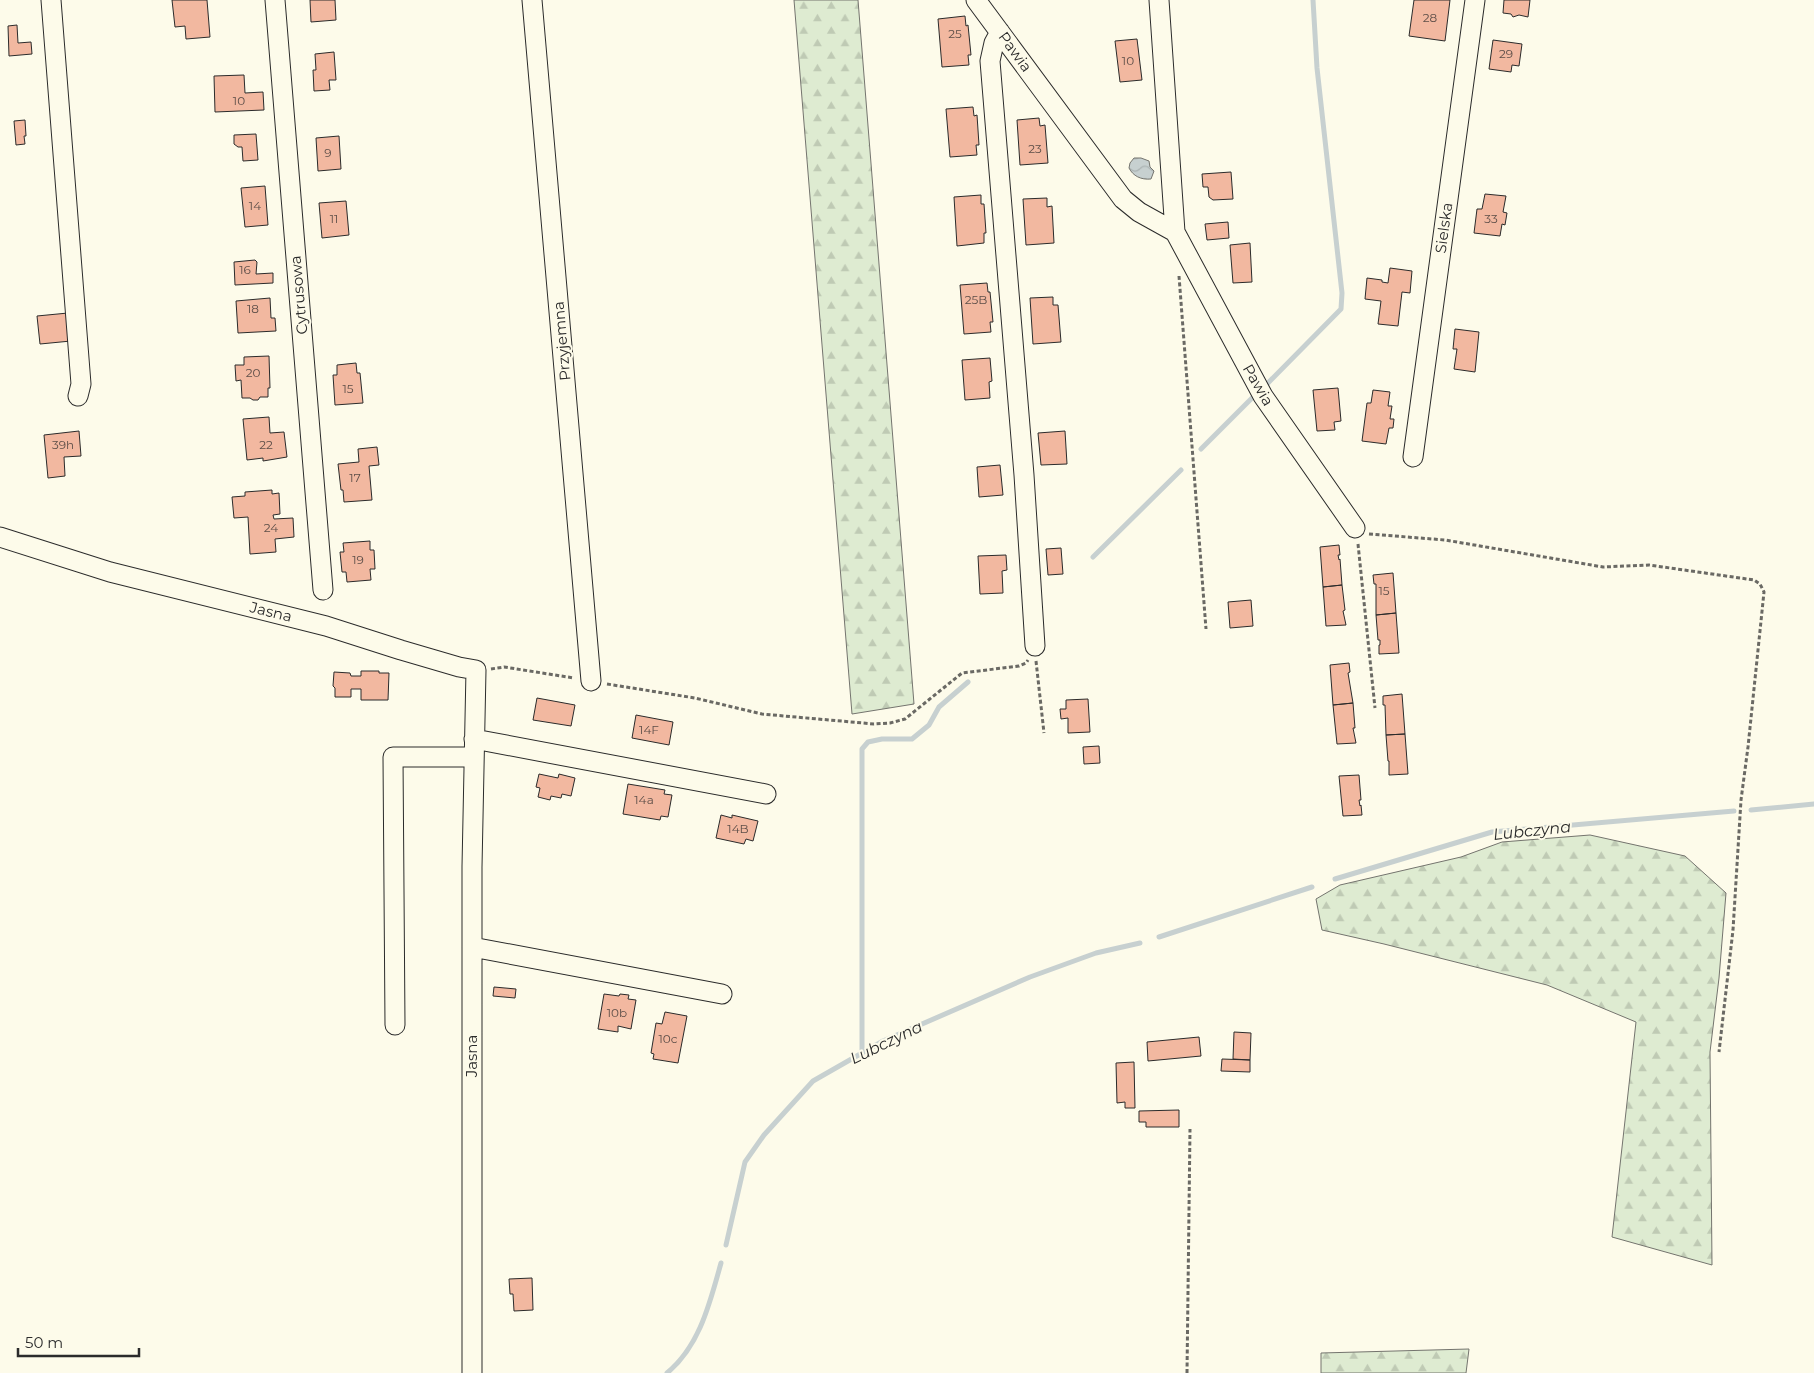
<svg xmlns="http://www.w3.org/2000/svg" width="1814" height="1373" font-family="Montserrat,sans-serif">
<style>
.forest{fill:url(#forest-firs);stroke:#74746e}
.water{fill:url(#water-waves);stroke:#74746e}
.lines{fill:none;stroke-linecap:round;stroke-linejoin:round}
.stream{stroke:#c7d0d0;stroke-width:5}
.building{fill:#f2b8a0;stroke:#2b2b2b}
.minor-casing{stroke:#2b2b2b;stroke-width:21}
.path{stroke:#6a6964;stroke-width:3;stroke-dasharray:4 2.5;stroke-linecap:butt}
.minor{stroke:#fdfbea;stroke-width:19}
.labels{text-anchor:middle;stroke-width:4;stroke-linejoin:round;paint-order:stroke}
.number-label{font-size:12px;fill:#5d4e48}
.street-label{font-size:15px;fill:#2b2b2b;stroke:#fdfbea}
.water-label{font-size:16px;font-style:italic;fill:#2b2b2b;stroke:#fdfbea}
</style>
<defs>
<pattern id="forest-firs" width="22" height="20" patternUnits="userSpaceOnUse" patternTransform="scale(1.25)"><rect width="22" height="20" fill="#deebd1"/><path d="M5 1l3.5 6h-7zM16 11l3.5 6h-7z" fill="#bfcab4"/></pattern>
<pattern id="water-waves" width="16" height="10" patternUnits="userSpaceOnUse" patternTransform="scale(1.25)"><rect width="16" height="10" fill="#c7d0d0"/><path d="M0 5q4-4 8 0t8 0" fill="none" stroke="#abb3b3"/></pattern>
</defs>
<rect width="100%" height="100%" fill="#fdfbea"/>
<path class="forest" d="M 794,0 L 858,0 L 914,704 L 852,714 Z
M 1590,835 L 1685,856 L 1726,893 L 1719,978 L 1710,1052 L 1712,1265 L 1612,1237 L 1636,1022 L 1547,985 L 1384,944 L 1322,930 L 1316,899 L 1340,885 L 1461,857 L 1502,842 Z
M 1469,1349 L 1466,1373 L 1321,1373 L 1321,1353 Z"/>
<path class="water" d="M 1134,158 L 1141,158 L 1149,161 L 1150,167 L 1154,171 L 1151,179 C 1141,180 1133,176 1129,168 L 1130,163 Z"/>
<g class="lines">
<path class="stream" d="M 1267,384 L 1341,309 L 1342,293 L 1317,68 L 1313,0
M 1201,449 L 1252,398
M 1093,557 L 1181,470
M 1751,810 L 1814,804
M 1335,879 L 1492,832 L 1734,811
M 1159,937 L 1312,887
M 862,1053 L 862,749 L 868,742 L 882,739 L 912,739 L 929,725 L 939,707 L 968,682
M 726,1245 L 745,1162 L 764,1135 L 813,1081 L 883,1041 L 1030,977 L 1096,953 L 1140,943
M 667,1373 C 700,1346 710,1302 721,1263"/>
</g>
<path class="building" d="M 172,0 L 207,0 L 210,37 L 186,39 L 185,26 L 175,27 Z
M 310,0 L 335,0 L 336,20 L 311,22 Z
M 1414,0 L 1450,0 L 1445,41 L 1409,36 Z
M 1504,0 L 1530,0 L 1528,17 L 1519,15 L 1513,17 L 1511,14 L 1503,13 Z
M 965,16 L 966,26 L 968,25 L 971,55 L 968,55 L 969,65 L 942,67 L 938,19 Z
M 17,25 L 18,43 L 31,42 L 32,54 L 9,56 L 8,26 Z
M 1137,39 L 1142,80 L 1120,82 L 1115,41 Z
M 1493,40 L 1522,44 L 1519,66 L 1512,65 L 1511,72 L 1489,69 Z
M 334,52 L 336,80 L 329,80 L 330,90 L 314,91 L 313,70 L 316,70 L 315,54 Z
M 244,75 L 245,93 L 263,92 L 264,110 L 215,112 L 214,76 Z
M 973,107 L 974,116 L 977,115 L 979,145 L 976,145 L 977,155 L 950,157 L 946,109 Z
M 1039,118 L 1040,126 L 1045,125 L 1048,163 L 1020,165 L 1017,120 Z
M 25,120 L 26,136 L 24,136 L 25,144 L 16,145 L 14,121 Z
M 256,134 L 258,160 L 243,161 L 242,147 L 238,147 L 234,144 L 234,135 Z
M 339,136 L 341,169 L 318,171 L 316,138 Z
M 1231,172 L 1233,199 L 1213,200 L 1209,197 L 1208,187 L 1203,187 L 1202,174 Z
M 265,186 L 268,225 L 245,227 L 241,188 Z
M 1485,194 L 1506,196 L 1503,212 L 1507,213 L 1505,225 L 1502,224 L 1500,236 L 1474,233 L 1477,209 L 1482,209 Z
M 981,195 L 981,204 L 984,204 L 986,233 L 984,233 L 984,243 L 957,246 L 954,197 Z
M 1047,198 L 1047,207 L 1052,206 L 1054,243 L 1026,245 L 1023,199 Z
M 346,201 L 349,235 L 322,238 L 319,203 Z
M 1228,222 L 1229,238 L 1207,240 L 1205,224 Z
M 1250,243 L 1252,282 L 1233,283 L 1230,245 Z
M 255,260 L 257,262 L 256,274 L 273,273 L 273,283 L 235,285 L 234,262 Z
M 1390,268 L 1412,271 L 1410,293 L 1402,292 L 1398,326 L 1378,324 L 1381,301 L 1365,299 L 1367,278 L 1382,280 L 1382,282 L 1388,283 Z
M 987,283 L 988,292 L 990,292 L 993,322 L 990,322 L 991,332 L 964,334 L 960,285 Z
M 1053,297 L 1053,305 L 1058,305 L 1061,342 L 1033,344 L 1030,298 Z
M 270,298 L 271,318 L 275,318 L 276,331 L 238,333 L 236,301 Z
M 68,313 L 71,341 L 40,344 L 37,316 Z
M 1455,329 L 1479,332 L 1475,372 L 1454,369 L 1457,349 L 1453,349 Z
M 269,356 L 270,388 L 268,388 L 268,397 L 260,397 L 258,400 L 253,400 L 250,398 L 242,398 L 241,380 L 236,381 L 235,365 L 244,365 L 244,357 Z
M 990,358 L 992,381 L 989,382 L 990,398 L 965,400 L 962,360 Z
M 356,363 L 357,373 L 360,373 L 363,403 L 335,405 L 333,375 L 337,375 L 337,365 Z
M 1338,388 L 1341,421 L 1334,422 L 1335,430 L 1317,431 L 1313,390 Z
M 1373,390 L 1390,392 L 1388,406 L 1392,406 L 1390,419 L 1394,419 L 1393,428 L 1389,428 L 1386,444 L 1362,441 L 1367,403 L 1371,403 Z
M 269,417 L 270,433 L 284,432 L 287,457 L 263,461 L 263,458 L 247,460 L 243,419 Z
M 79,431 L 81,456 L 64,457 L 65,476 L 48,478 L 44,435 Z
M 1065,431 L 1067,464 L 1041,465 L 1038,433 Z
M 377,447 L 379,465 L 369,466 L 372,500 L 344,502 L 343,490 L 341,490 L 338,464 L 359,462 L 358,449 Z
M 1000,465 L 1003,495 L 979,497 L 977,467 Z
M 272,490 L 272,494 L 279,493 L 280,514 L 273,515 L 274,519 L 293,518 L 294,537 L 275,539 L 276,552 L 250,554 L 248,517 L 234,518 L 232,497 L 245,496 L 245,492 Z
M 370,541 L 370,550 L 374,550 L 375,569 L 370,569 L 371,580 L 347,582 L 346,572 L 342,572 L 340,552 L 344,552 L 343,543 Z
M 1339,545 L 1340,555 L 1338,555 L 1339,560 L 1340,559 L 1342,585 L 1323,587 L 1320,547 Z
M 1061,548 L 1063,574 L 1048,575 L 1046,549 Z
M 1006,555 L 1007,570 L 1002,571 L 1003,593 L 980,594 L 978,556 Z
M 1393,573 L 1396,613 L 1376,615 L 1376,584 L 1374,584 L 1373,575 Z
M 1342,585 L 1345,610 L 1343,611 L 1346,625 L 1326,626 L 1323,587 Z
M 1251,600 L 1253,626 L 1230,628 L 1228,602 Z
M 1396,613 L 1399,653 L 1379,654 L 1379,645 L 1380,645 L 1380,640 L 1378,640 L 1376,615 Z
M 1349,663 L 1350,672 L 1348,673 L 1353,703 L 1333,705 L 1330,665 Z
M 361,671 L 379,671 L 379,673 L 389,673 L 388,700 L 361,700 L 361,689 L 351,689 L 351,697 L 335,697 L 335,688 L 333,686 L 334,672 L 350,673 L 351,676 L 361,676 Z
M 1402,694 L 1405,734 L 1386,735 L 1385,705 L 1383,705 L 1383,696 Z
M 537,698 L 575,705 L 571,726 L 533,720 Z
M 1088,699 L 1090,732 L 1068,733 L 1068,718 L 1061,719 L 1060,709 L 1066,709 L 1066,700 Z
M 1353,703 L 1355,728 L 1353,728 L 1356,743 L 1337,744 L 1333,705 Z
M 636,715 L 673,722 L 669,745 L 632,738 Z
M 1405,734 L 1408,774 L 1389,775 L 1389,761 L 1388,761 L 1386,735 Z
M 1099,746 L 1100,763 L 1084,764 L 1083,747 Z
M 539,774 L 558,778 L 559,774 L 575,778 L 571,796 L 562,794 L 561,798 L 551,796 L 550,800 L 538,797 L 540,788 L 536,787 Z
M 1359,775 L 1361,800 L 1359,800 L 1360,806 L 1361,805 L 1362,815 L 1343,816 L 1339,776 Z
M 628,784 L 665,790 L 664,794 L 672,795 L 668,817 L 661,816 L 660,820 L 623,814 Z
M 721,815 L 732,818 L 732,815 L 758,821 L 753,841 L 746,839 L 744,844 L 716,838 Z
M 494,987 L 516,989 L 515,998 L 493,996 Z
M 604,994 L 619,996 L 620,994 L 629,995 L 628,999 L 636,1000 L 631,1029 L 618,1026 L 618,1032 L 598,1029 Z
M 665,1012 L 687,1016 L 678,1063 L 653,1059 L 654,1054 L 651,1053 L 656,1023 L 662,1024 Z
M 1234,1032 L 1251,1033 L 1250,1060 L 1233,1059 Z
M 1199,1037 L 1201,1056 L 1148,1061 L 1147,1042 Z
M 1222,1059 L 1250,1060 L 1250,1072 L 1221,1071 Z
M 1134,1062 L 1135,1108 L 1125,1108 L 1125,1102 L 1117,1103 L 1116,1063 Z
M 1179,1110 L 1179,1127 L 1146,1127 L 1146,1122 L 1139,1122 L 1139,1111 Z
M 532,1278 L 533,1310 L 514,1311 L 513,1294 L 510,1294 L 509,1279 Z"/>
<g class="lines">
<g class="minor-casing">
<path id="minor" d="M 51,0 L 81,384 L 78,396
M 275,0 L 323,590
M 532,0 L 591,681
M 976,0 L 1123,199 L 1139,212 L 1175,232
M 1159,0 L 1175,232 L 1263,396 L 1355,528
M 1000,32 L 994,43 L 990,61 L 1024,475 L 1035,646
M 1413,457 L 1475,0
M 0,537 L 110,572 L 326,626 L 401,650 L 459,667 L 476,670 L 472,867 L 472,1373
M 474,739 L 766,794
M 472,947 L 722,994
M 395,1025 L 393,757 L 474,757"/>
</g>
<path class="path" d="M 1179,276 L 1206,629
M 1369,534 L 1445,540 L 1603,567 L 1649,565 L 1754,580 L 1760,584 L 1764,592 L 1748,747 L 1741,800 L 1733,930 L 1719,1052
M 1358,544 L 1375,708
M 1036,661 L 1044,733
M 491,669 L 504,667 L 574,678
M 607,684 L 695,698 L 762,714 L 874,724 L 890,723 L 905,719 L 962,673 L 1019,666 L 1026,663 L 1028,660
M 1187,1373 L 1190,1129"/>
<use href="#minor" class="minor"/>
</g>
<g class="labels">
<g class="number-label">
<text x="1430" y="22">28</text>
<text x="955" y="38">25</text>
<text x="1506" y="58">29</text>
<text x="1128" y="65">10</text>
<text x="239" y="105">10</text>
<text x="1035" y="153">23</text>
<text x="328" y="157">9</text>
<text x="255" y="210">14</text>
<text x="334" y="223">11</text>
<text x="1491" y="223">33</text>
<text x="245" y="274">16</text>
<text x="976" y="304">25B</text>
<text x="253" y="313">18</text>
<text x="253" y="377">20</text>
<text x="348" y="393">15</text>
<text x="63" y="449">39h</text>
<text x="266" y="449">22</text>
<text x="355" y="482">17</text>
<text x="271" y="532">24</text>
<text x="358" y="564">19</text>
<text x="1384" y="595">15</text>
<text x="649" y="734">14F</text>
<text x="644" y="804">14a</text>
<text x="738" y="833">14B</text>
<text x="617" y="1017">10b</text>
<text x="668" y="1043">10c</text>
</g>
<g class="street-label">
<text transform="translate(1015 52) rotate(54)" y="5">Pawia</text>
<text transform="translate(1444 228) rotate(-82)" y="5">Sielska</text>
<text transform="translate(299 295) rotate(-95)" y="5">Cytrusowa</text>
<text transform="translate(562 341) rotate(-95)" y="5">Przyjemna</text>
<text transform="translate(1258 385) rotate(60)" y="5">Pawia</text>
<text transform="translate(271 612) rotate(14)" y="5">Jasna</text>
<text transform="translate(472 1056) rotate(-90)" y="5">Jasna</text>
</g>
<g class="water-label">
<text transform="translate(1532 830) rotate(-6)" y="6">Lubczyna</text>
<text transform="translate(886 1042) rotate(-26)" y="6">Lubczyna</text>
</g>
</g>
<path d="M18 1348v8h121v-8" fill="none" stroke="#2b2b2b" stroke-width="2.5"/>
<text x="25" y="1348" font-size="15" fill="#2b2b2b" stroke="#fdfbea" stroke-width="4" paint-order="stroke">50 m</text>
</svg>
